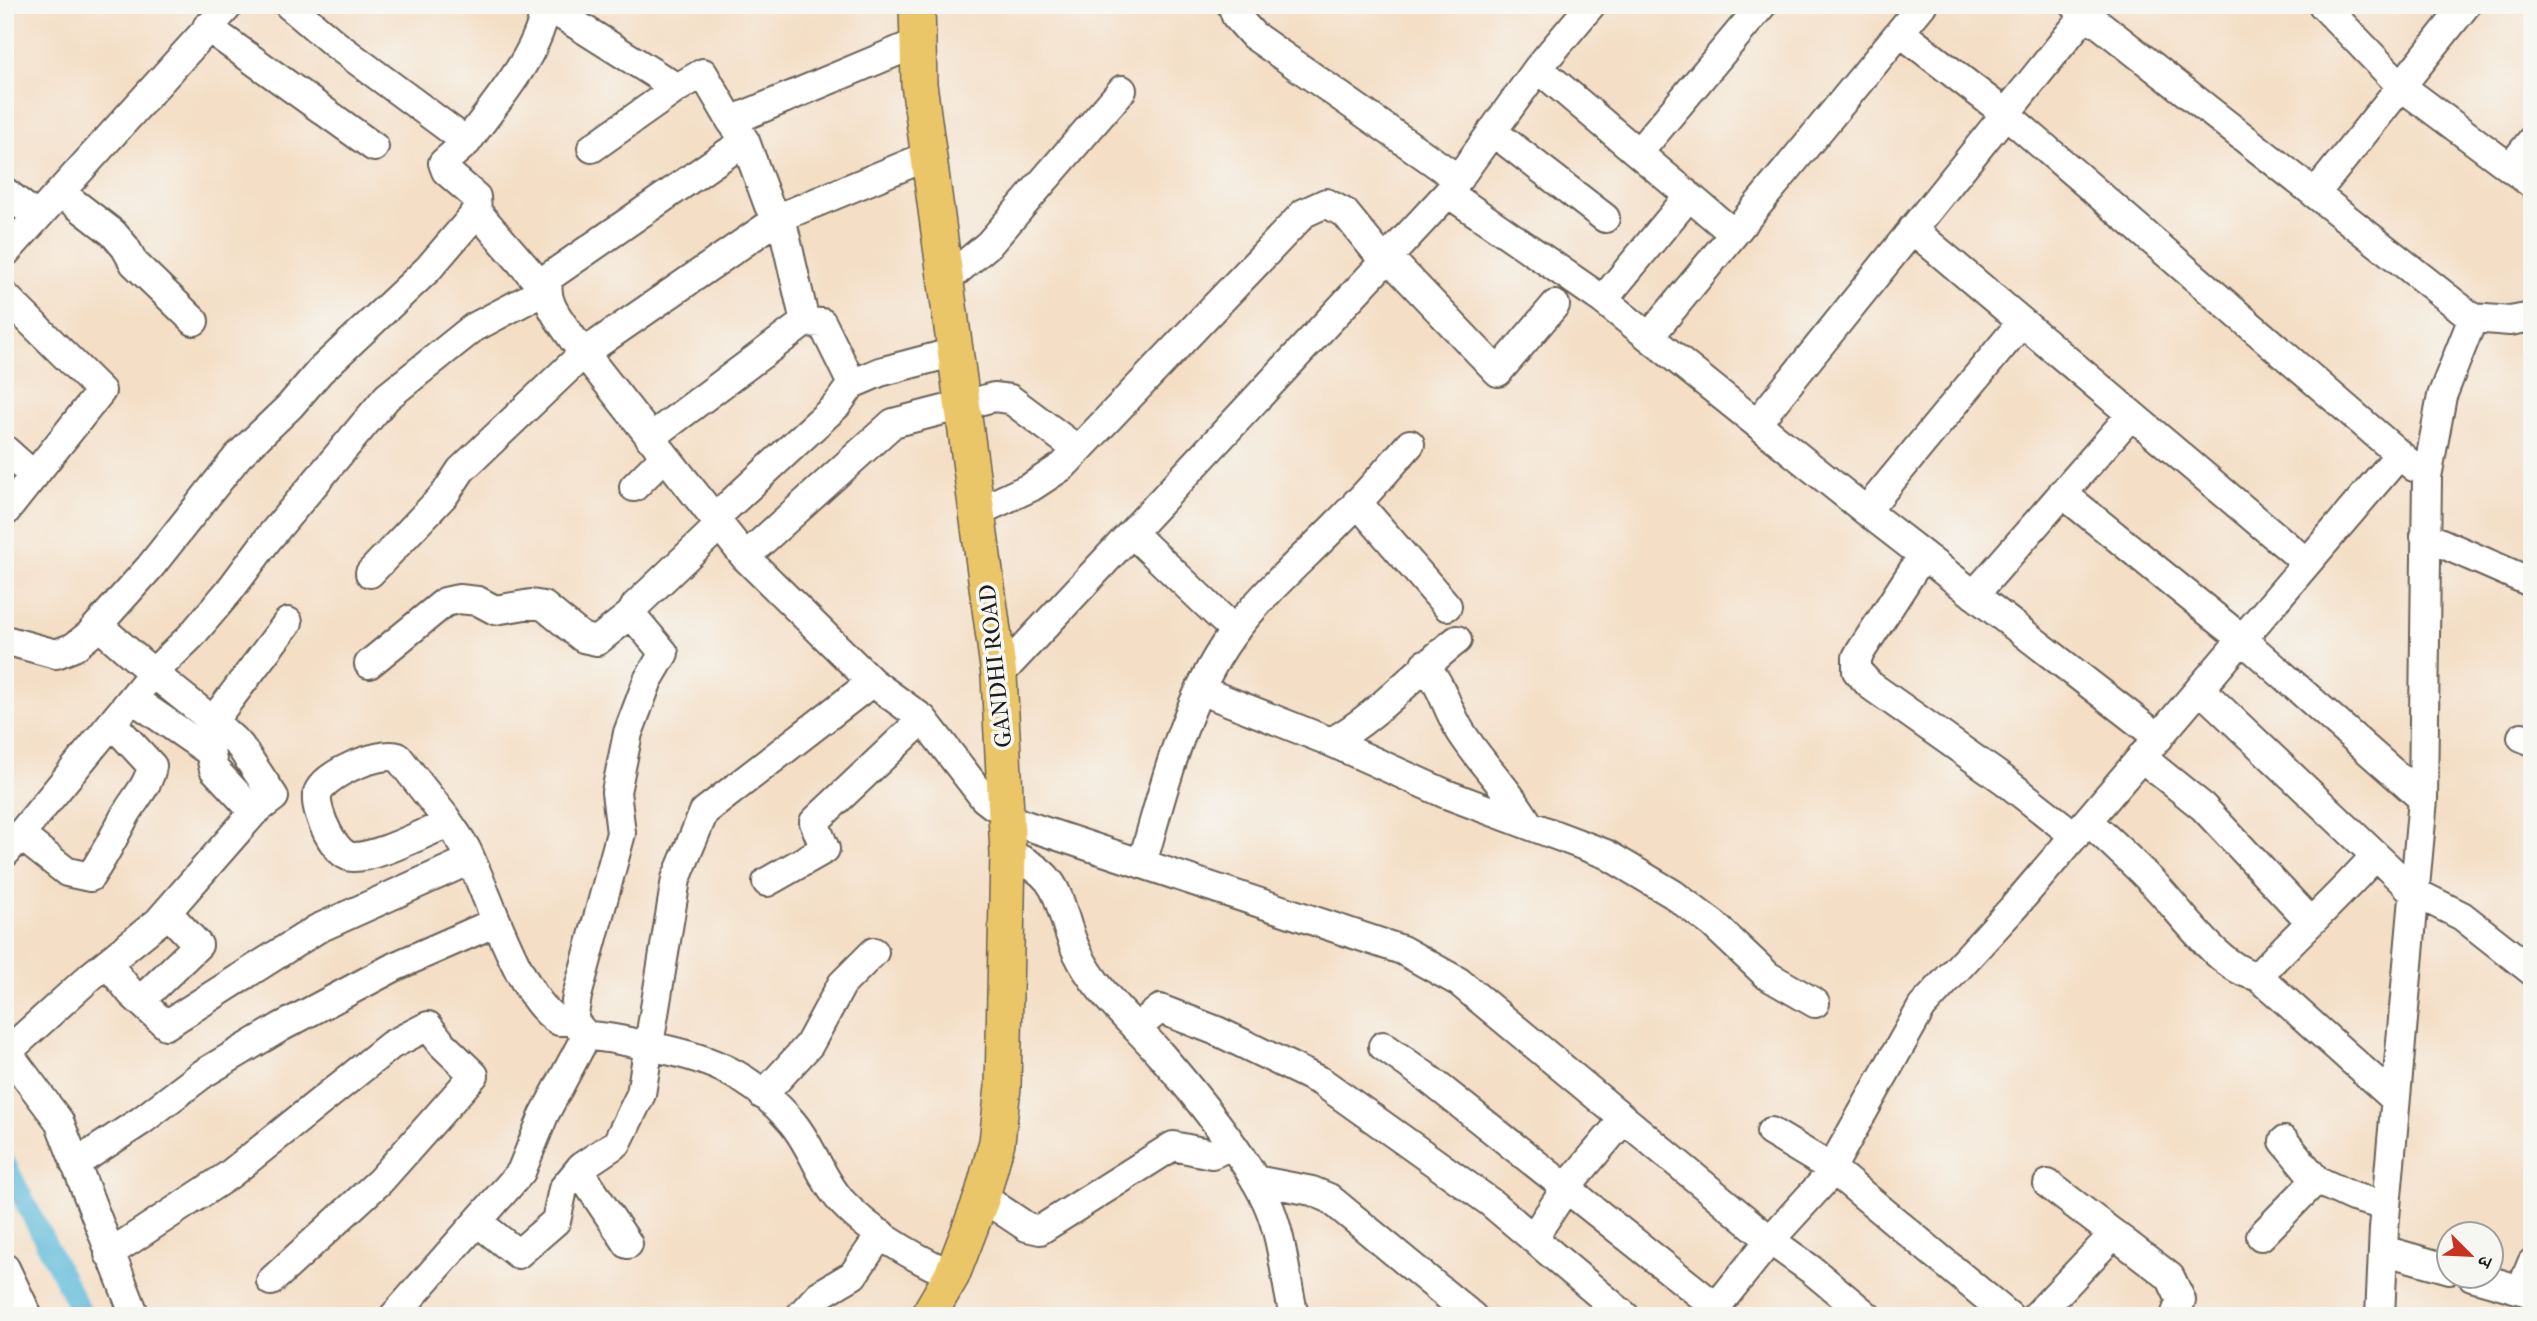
<svg xmlns="http://www.w3.org/2000/svg" width="2537" height="1321" font-family="'IM FELL French Canon','Noto Serif Devanagari',serif">
<style>
.lines{fill:none;stroke-linecap:round;stroke-linejoin:round}
.canal{stroke:#5ab9d9;stroke-width:21}
.minor-casing{stroke:#686057;stroke-width:32}
.major-casing{stroke:#686057;stroke-width:38}
.minor{stroke:#fff;stroke-width:28}
.major{stroke:#ebc669;stroke-width:35}
.labels{text-anchor:middle;stroke-width:7;stroke-linejoin:round;paint-order:stroke}
.street-label{font-size:23px;fill:#1c1c1c;stroke:#f6f6f2}
</style>
<rect width="100%" height="100%" fill="#f6f6f2"/>
<filter id="ink" filterUnits="userSpaceOnUse"><feTurbulence type="fractalNoise" baseFrequency=".0143" numOctaves="2"/><feDisplacementMap in="SourceGraphic" scale="14" xChannelSelector="R" yChannelSelector="G"/><feConvolveMatrix kernelMatrix="1 2 1 2 8 2 1 2 1" color-interpolation-filters="sRGB"/></filter>
<filter id="wash" filterUnits="userSpaceOnUse"><feTurbulence type="fractalNoise" baseFrequency=".00686" numOctaves="4" result="noise"/><feDisplacementMap in="SourceGraphic" scale="28" xChannelSelector="R" yChannelSelector="G"/><feGaussianBlur stdDeviation="1.57" result="paint"/><feColorMatrix in="noise" values="0 0 0 0 0 0 0 0 0 0 0 0 0 0 0 0 0 1.4 0 .05"/><feComposite in="paint" operator="in"/></filter>
<g filter="url(#wash)">
<rect width="100%" height="100%" fill="#f4dec5"/>
<g class="lines">
<path class="canal" d="M 5,1163 L 83,1316"/>
</g>
</g>
<g filter="url(#ink)">
<g class="lines">
<g class="minor-casing">
<path id="minor" d="M 289,5 L 335,44 L 467,142 C 496,101 539,55 546,5
M 1232,5 L 1236,16 L 1253,35 L 1458,179
M 2075,5 L 2473,318 L 2442,396 L 2427,477 L 2423,799 L 2384,1229 L 2380,1316
M 2323,5 L 2402,87 L 2532,184
M 547,6 L 677,88 L 703,73 L 731,121
M 207,27 L 374,147
M 1900,32 L 2006,114 L 2414,467
M 1538,68 L 1638,153
M 1492,131 L 1605,218
M 742,136 L 731,121 L 917,43
M 592,148 L 677,88
M 2510,168 L 2532,140
M 5,192 L 36,216
M 61,193 L 113,233 L 125,247 L 134,263 L 194,321
M 1448,193 L 1603,300 L 1866,511 L 2159,738
M 2315,194 L 2466,5
M 1689,196 L 1733,233
M 1912,229 L 2307,563
M 5,253 L 229,5
M 1388,257 L 1498,372 L 1555,305
M 945,281 L 989,244 L 1122,90
M 5,296 L 101,391 L 5,512
M 1603,300 L 1689,196 L 1638,153 L 1762,5
M 2473,318 L 2510,321 L 2532,317
M 1649,337 L 1922,5
M 1757,423 L 2093,5
M 650,438 L 805,322 L 822,323 L 852,384 L 880,372 L 955,352
M 5,450 L 34,476
M 634,487 L 665,456
M 2062,493 L 2242,639 L 2423,799
M 1357,502 L 1447,606
M 1866,511 L 2022,322
M 977,512 L 1031,487 L 1063,466 L 1304,213 L 1326,203 L 1345,213 L 1384,261
M 716,517 L 837,405 L 852,384
M 1132,533 L 1235,631
M 2425,536 L 2528,581
M 1923,555 L 1857,657 L 1857,671 L 1870,685 L 2004,780 L 2075,836
M 745,557 L 573,339 C 560,320 542,302 549,277 L 745,141 L 769,206 L 781,217 L 928,156
M 370,573 L 445,494 L 461,470 L 584,353 L 781,217 L 805,322
M 1974,595 L 2131,415
M 288,622 L 213,721 L 153,673 L 191,636 L 230,590 L 268,539 L 387,397 L 473,328 L 545,290 L 477,212 L 474,213
M 5,640 L 56,654 L 74,647 L 89,635 L 150,567 L 238,456 L 290,406 L 320,371 L 428,269 L 477,212 L 476,197 L 446,171 L 443,163 L 467,142
M 369,664 L 445,602 L 459,599 L 478,601 L 495,610 L 531,604 L 544,606 L 583,638 L 597,641 L 631,614
M 1425,664 C 1442,685 1447,710 1461,732 C 1482,765 1510,791 1529,825
M 999,675 L 1448,193 L 1538,68 L 1591,5
M 2200,689 L 2414,892 L 2462,916 L 2532,971
M 1200,690 L 1331,742 L 1446,794 L 1606,854 L 1673,894 L 1713,924 L 1768,976 L 1815,1003
M 133,699 L 210,752 L 214,769 L 254,812
M 923,719 L 984,798 L 993,805 L 1007,807
M 2522,737 L 2532,741
M 1331,742 C 1378,716 1414,673 1457,640
M 2141,757 L 2203,807 L 2310,921
M 1007,819 L 1402,950 L 1459,982 L 1770,1240 L 1813,1271 L 1867,1316
M 2088,821 C 2110,841 2133,862 2154,884 C 2180,910 2220,971 2258,976
M 449,823 C 423,833 379,857 353,857 C 335,857 315,812 317,796 C 320,775 379,751 398,757 L 445,817 C 452,828 460,838 466,849 C 487,890 519,999 559,1021 L 573,1020
M 20,835 L 67,872 L 90,877 C 104,857 114,836 126,814 C 135,798 149,785 152,766 L 113,724
M 6,852 L 153,673 L 98,625
M 1008,854 C 1067,876 1055,905 1077,952 C 1097,994 1132,1021 1161,1055 C 1194,1093 1246,1157 1267,1202 C 1283,1237 1285,1279 1294,1316
M 2374,857 C 2338,898 2296,935 2258,976 L 2395,1099
M 1142,864 C 1164,787 1184,702 1231,636 C 1261,594 1302,560 1338,523 C 1363,498 1386,471 1410,444
M 767,882 L 825,849 L 814,822 L 923,719 L 872,682 L 745,557 L 893,423 L 994,397 L 1010,399 L 1078,450
M 107,963 L 132,994 L 166,1025 L 317,929 L 470,860
M 140,1001 L 198,945 L 167,912
M 1136,1028 L 1160,1009 L 1217,1031 L 1322,1082 L 1490,1202 L 1625,1316
M 584,1033 L 573,1020 L 577,996 L 621,833 L 616,792 L 628,733 L 648,680 L 664,653 L 631,614 L 636,605 L 721,524
M 1383,1046 L 1425,1076 L 1716,1307
M 5,1049 L 59,1121 L 135,1316
M 7,1052 L 91,976 L 158,922 L 254,812 L 274,797 L 240,746 L 213,721
M 763,1095 L 809,1045 L 842,984 L 874,952
M 1771,1132 L 1831,1168 L 2009,1316
M 2284,1141 L 2316,1180
M 75,1164 L 141,1121 L 204,1073 L 281,1027 L 396,966 L 496,922
M 1255,1180 L 1312,1191 L 1329,1198 L 1472,1316
M 2048,1184 L 2170,1277 L 2181,1300 L 2175,1316
M 982,1197 L 1027,1227 L 1040,1230 L 1173,1146 L 1212,1154 L 1230,1146
M 479,1223 L 518,1254 L 556,1221 L 563,1189 L 581,1167
M 2261,1236 L 2316,1180 L 2353,1197 L 2386,1206
M 1533,1238 L 1566,1188 L 1624,1119
M 628,1244 L 588,1184 L 581,1167 L 617,1143 L 641,1094 L 676,879 L 704,812 L 872,682
M 2383,1250 L 2450,1269
M 109,1254 L 229,1175 L 391,1045 L 428,1026 L 443,1045 L 474,1075 L 380,1181 L 271,1281
M 5,1268 L 28,1316
M 2472,1276 L 2532,1293
M 2521,1290 L 2532,1263
M 394,1316 L 521,1172 L 544,1115 L 586,1036 C 605,1036 624,1041 643,1045 C 704,1056 749,1072 791,1121 C 812,1145 820,1178 842,1202 C 871,1233 913,1257 952,1275
M 800,1316 L 819,1295 L 853,1275 L 881,1234
M 1709,1316 L 1770,1240 L 1824,1181 L 1922,1007 L 2013,908 L 2399,455
M 2036,1316 L 2114,1234"/>
</g>
<g class="major-casing">
<path id="major" d="M 917,5 L 919,84 L 999,675 L 1008,854 L 1003,1087 L 997,1142 L 982,1197 L 952,1275 L 928,1316"/>
</g>
<use href="#minor" class="minor"/>
<use href="#major" class="major"/>
</g>
</g>
<g class="labels">
<g class="street-label">
<text transform="translate(995 666) rotate(-96)" y="8">GANDHI ROAD</text>
</g>
</g>
<rect width="2537" height="1321" fill="none" stroke="#f6f6f2" stroke-width="28"/>
<g transform="translate(2470 1255) rotate(114)"><circle r="33" fill="#f6f6f2" stroke="#9f9f9c" stroke-width="2"/>
<path d="M0-5L12 26L0 18L-12 26Z" fill="#c8321e"/>
<text y="-10" font-size="19" font-weight="bold" text-anchor="middle" fill="#1c1c1c">उ</text>
</g>
</svg>
